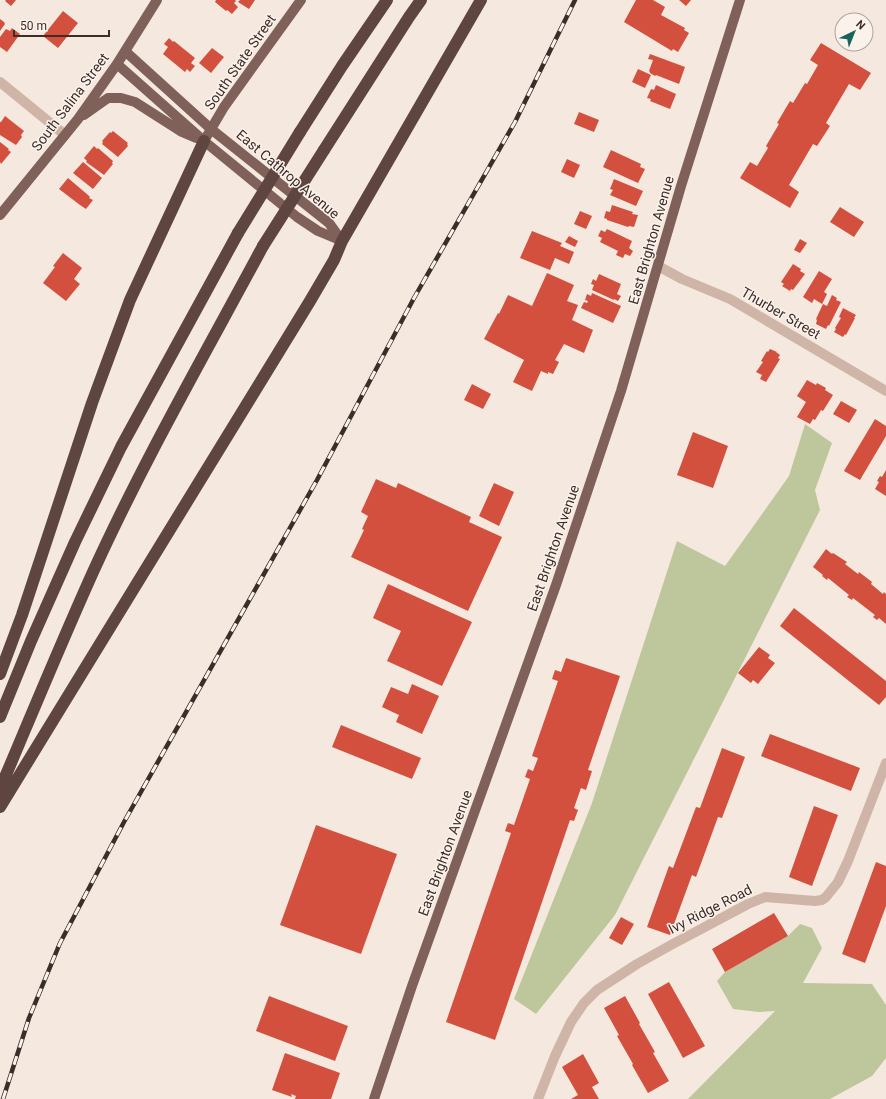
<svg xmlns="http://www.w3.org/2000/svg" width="886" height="1099" font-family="Roboto,sans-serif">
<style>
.green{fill:#bec79c}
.building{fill:#d3503f}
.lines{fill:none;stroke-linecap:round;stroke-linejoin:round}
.minor{stroke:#cfb5a8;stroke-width:10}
.tertiary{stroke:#cfb5a8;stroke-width:10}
.primary{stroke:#7f6159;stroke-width:10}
.motorway{stroke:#5e453f;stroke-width:12}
.rail-casing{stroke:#3c2d29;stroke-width:4.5}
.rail{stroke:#fcf2ec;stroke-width:3;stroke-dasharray:9;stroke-linecap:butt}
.motorway-bridge{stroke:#5e453f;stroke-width:12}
.labels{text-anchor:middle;stroke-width:3;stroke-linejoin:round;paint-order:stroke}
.street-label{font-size:14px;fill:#3c2d29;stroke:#fcf2ec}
</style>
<rect width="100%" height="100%" fill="#f5e8de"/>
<path class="green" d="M 805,424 L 832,443 L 815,490 L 820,510 L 615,915 L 536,1014 L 514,999 L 592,803 L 677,541 L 725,566 L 789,476 Z
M 800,924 L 812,928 L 822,948 L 803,983 L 872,984 L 886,1005 L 886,1058 L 872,1076 L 830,1099 L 688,1099 L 775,1011 L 759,1012 L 733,1009 L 717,981 L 725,972 L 788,936 Z"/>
<path class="building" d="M 6,0 L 16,0 L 11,6 L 5,1 Z
M 216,0 L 235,0 L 236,1 L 234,3 L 238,7 L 232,14 L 227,10 L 226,11 L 215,2 Z
M 240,0 L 255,0 L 249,9 L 238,2 Z
M 636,0 L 653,0 L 665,7 L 661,15 L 685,28 L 684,30 L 689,33 L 678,52 L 673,49 L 672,51 L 624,22 Z
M 679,0 L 691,0 L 686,6 Z
M 63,11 L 78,23 L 58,48 L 43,36 Z
M 0,19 L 4,22 L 5,24 L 0,31 Z
M 12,28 L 20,34 L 7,52 L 0,47 L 0,37 L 6,29 L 10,31 Z
M 169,38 L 173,42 L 174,41 L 195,58 L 191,63 L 195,66 L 190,72 L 187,69 L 185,72 L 163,54 L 168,47 L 164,44 Z
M 821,43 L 871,73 L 860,90 L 849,84 L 826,123 L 830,126 L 817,146 L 813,144 L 789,185 L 799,192 L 790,208 L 740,178 L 750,162 L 757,166 L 768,148 L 766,146 L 779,124 L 777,123 L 790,101 L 793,103 L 805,83 L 807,84 L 818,65 L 810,60 Z
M 212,48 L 224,57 L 211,73 L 199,63 Z
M 650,54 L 685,67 L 679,84 L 656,75 L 655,76 L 650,73 L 650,72 L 649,71 L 653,60 L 648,59 Z
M 638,69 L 651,75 L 645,88 L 632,82 Z
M 656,85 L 676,94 L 670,109 L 650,101 L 651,99 L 647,98 L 651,89 L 654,90 Z
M 579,112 L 599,120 L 594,132 L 574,124 Z
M 5,116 L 24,131 L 21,135 L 22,137 L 16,145 L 0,135 L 0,122 L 1,122 Z
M 113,131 L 128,143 L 127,144 L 128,146 L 118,157 L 102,144 L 103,142 L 102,141 L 110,132 L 111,133 Z
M 0,142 L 9,149 L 8,150 L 11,152 L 1,164 L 0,162 Z
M 94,146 L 97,149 L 98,148 L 113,161 L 112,163 L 113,164 L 104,175 L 86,162 L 87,161 L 84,158 Z
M 611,150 L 641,164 L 640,167 L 645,169 L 638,183 L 603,167 Z
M 567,159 L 580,165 L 574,178 L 561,172 Z
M 83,162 L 102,178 L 93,189 L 73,173 Z
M 68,178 L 88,195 L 90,197 L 89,198 L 93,200 L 86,209 L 80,205 L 59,189 Z
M 614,179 L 643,191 L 636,206 L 610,195 L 613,190 L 610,189 Z
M 612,205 L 633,212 L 632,214 L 638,215 L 634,227 L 629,226 L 628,227 L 607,220 L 607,219 L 604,218 L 606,211 L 610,212 Z
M 840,207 L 864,222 L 854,237 L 830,222 Z
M 580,211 L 592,216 L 586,229 L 574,224 Z
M 607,229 L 632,241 L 629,248 L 633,251 L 630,256 L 625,254 L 623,258 L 616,255 L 618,251 L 600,242 L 602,238 L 598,236 L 601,230 L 605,232 Z
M 532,231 L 562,243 L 560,246 L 574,252 L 569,264 L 555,258 L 550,270 L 520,258 Z
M 569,236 L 578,241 L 575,247 L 565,242 Z
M 800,239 L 807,243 L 800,253 L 794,250 Z
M 63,253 L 82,268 L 74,279 L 80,284 L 66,301 L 43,283 L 55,267 L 53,266 Z
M 793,264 L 801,269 L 800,271 L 805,274 L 793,290 L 791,289 L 790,291 L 782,286 L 784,284 L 781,282 Z
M 819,271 L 832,279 L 824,292 L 827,294 L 822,304 L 814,299 L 812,303 L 803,297 Z
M 547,273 L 574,285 L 567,301 L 578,305 L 572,320 L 593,330 L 584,353 L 564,344 L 555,360 L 559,362 L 553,374 L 548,372 L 548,374 L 541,371 L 532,391 L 513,382 L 524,360 L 484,339 L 498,313 L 499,314 L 508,295 L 532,306 Z
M 599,274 L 621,284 L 617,294 L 621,296 L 618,301 L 614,299 L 614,300 L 592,290 L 594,285 L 591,284 L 593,279 L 596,281 Z
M 592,293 L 621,306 L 613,323 L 581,308 L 584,302 L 587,303 L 588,301 L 585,300 L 587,294 L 591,296 Z
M 832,295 L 837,298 L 836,300 L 841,302 L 829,326 L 828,325 L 826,329 L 816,324 L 817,320 L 816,319 L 823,304 L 827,306 Z
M 843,308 L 856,315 L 854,318 L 855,318 L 846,335 L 845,334 L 843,337 L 834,332 L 836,329 L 835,328 L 841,318 L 839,317 Z
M 770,349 L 777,352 L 776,352 L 780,355 L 778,358 L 780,359 L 766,382 L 760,379 L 762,375 L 756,372 L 763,362 L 761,361 L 767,351 L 768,352 Z
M 807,380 L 816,385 L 817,383 L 826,388 L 825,390 L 833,395 L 823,411 L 821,410 L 815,420 L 813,419 L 810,424 L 797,417 L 806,402 L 797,396 Z
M 472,384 L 491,394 L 483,409 L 464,400 Z
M 841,401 L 857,410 L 849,423 L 833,414 Z
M 875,419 L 886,426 L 886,436 L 860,480 L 844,471 Z
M 693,432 L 728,446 L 713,488 L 677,475 Z
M 886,470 L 886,496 L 875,489 L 879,482 L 877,481 L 880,476 L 882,477 Z
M 376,479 L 396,488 L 398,483 L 471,517 L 469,522 L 502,537 L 468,611 L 351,557 L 364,530 L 362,529 L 368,516 L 361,512 Z
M 494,483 L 514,492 L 499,526 L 479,516 Z
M 826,549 L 832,554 L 833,553 L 847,562 L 845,564 L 858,574 L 859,572 L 872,582 L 871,584 L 883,594 L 884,592 L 886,594 L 886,624 L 879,618 L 877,620 L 873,617 L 875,615 L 853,598 L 852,600 L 847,597 L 849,595 L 828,578 L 827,580 L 822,576 L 823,575 L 813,567 Z
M 388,584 L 472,622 L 442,686 L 387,661 L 401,631 L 373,618 Z
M 794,608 L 886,681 L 886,697 L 879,705 L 780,626 Z
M 759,647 L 770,655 L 768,658 L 775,663 L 758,684 L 753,680 L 751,683 L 738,673 Z
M 566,658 L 620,676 L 588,770 L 592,771 L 586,790 L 581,788 L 574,808 L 578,810 L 574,821 L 570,820 L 495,1040 L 446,1022 L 511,833 L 505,831 L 508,823 L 514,825 L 530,779 L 525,777 L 528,769 L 533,771 L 538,758 L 532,756 L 558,681 L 552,679 L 555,670 L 561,672 Z
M 412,684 L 439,696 L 422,734 L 396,722 L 399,715 L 382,707 L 391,687 L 408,694 Z
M 341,725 L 421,758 L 412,779 L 332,747 Z
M 770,734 L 860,768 L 851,791 L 761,756 Z
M 722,748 L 745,757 L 722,818 L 718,817 L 696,877 L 692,875 L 670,935 L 647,927 L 669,866 L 673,868 L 696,807 L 700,808 Z
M 814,806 L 838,815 L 812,886 L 789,877 Z
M 316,825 L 397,854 L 361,954 L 280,925 Z
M 876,862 L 886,866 L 886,906 L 865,963 L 842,954 Z
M 774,913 L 788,936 L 725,972 L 712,949 Z
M 621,917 L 634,924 L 622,945 L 609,938 Z
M 669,982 L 705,1046 L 683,1058 L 648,994 Z
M 269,996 L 348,1026 L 335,1061 L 256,1031 Z
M 625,996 L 640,1023 L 639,1024 L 655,1052 L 653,1053 L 669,1081 L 648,1093 L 632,1065 L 633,1064 L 617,1036 L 619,1035 L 604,1008 Z
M 285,1053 L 340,1073 L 331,1099 L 295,1099 L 296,1096 L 291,1094 L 292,1097 L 272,1090 Z
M 583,1054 L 599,1083 L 592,1087 L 599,1099 L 571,1099 L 578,1095 L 562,1067 Z"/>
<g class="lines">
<path class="minor" d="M 0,82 L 65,135
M 538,1099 L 555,1056 L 571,1022 L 584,1003 L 597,990 L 637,964 L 671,945 L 748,904 L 765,897 L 815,901 L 822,900 L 826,897 L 838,882 L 848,861 L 886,763"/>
<path class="tertiary" d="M 658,266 L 682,279 L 730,299 L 886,391"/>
<path class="primary" d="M 125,51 L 211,129 L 329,223 L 342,241
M 117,64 L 204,141 L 297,217 L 318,231 L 342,241
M 84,115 L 108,98 L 121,98 L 135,102 L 182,132 L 196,138
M 204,141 L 224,107 L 301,0
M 0,215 L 78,119 L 117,64 L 157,0
M 374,1099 L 412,986 L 556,585 L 621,391 L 681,186 L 740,0"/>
<path class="motorway" d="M 300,132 L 342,66 L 387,0
M 324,150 L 409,17 L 421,0
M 0,674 L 22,615 L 92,403 L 130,300 L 204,141
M 0,717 L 31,641 L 75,542 L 121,447 L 238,233
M 0,789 C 31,716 61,643 93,572 C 144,460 205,354 263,246
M 0,807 L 310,301 L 334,260 L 342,241 L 481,0"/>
<g class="rail-casing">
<path id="rail" d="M 3,1099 L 29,1018 L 60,943 L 124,822 L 317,480 L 414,298 L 515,122 L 575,0"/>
</g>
<use href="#rail" class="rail"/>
<path class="motorway-bridge" d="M 238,233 L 300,132
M 263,246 L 324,150"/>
</g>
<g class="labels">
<g class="street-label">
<text transform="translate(240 62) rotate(-55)" y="5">South State Street</text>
<text transform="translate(70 102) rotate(-53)" y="5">South Salina Street</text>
<text transform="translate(288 174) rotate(40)" y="5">East Cathrop Avenue</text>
<text transform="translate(651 240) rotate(-74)" y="5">East Brighton Avenue</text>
<text transform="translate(781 313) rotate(30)" y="5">Thurber Street</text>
<text transform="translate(553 548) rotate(-71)" y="5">East Brighton Avenue</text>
<text transform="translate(445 853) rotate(-70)" y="5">East Brighton Avenue</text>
<text transform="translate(710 909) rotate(-27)" y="5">Ivy Ridge Road</text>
</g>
</g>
<g transform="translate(854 32) rotate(43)"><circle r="19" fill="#fcf2ec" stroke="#afa39e"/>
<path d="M0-3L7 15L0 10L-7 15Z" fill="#19635e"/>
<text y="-6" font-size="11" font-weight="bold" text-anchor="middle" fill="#3c2d29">N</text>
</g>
<path d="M14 30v6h95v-6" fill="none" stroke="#3c2d29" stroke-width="2"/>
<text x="20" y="30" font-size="12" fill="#3c2d29" stroke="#fcf2ec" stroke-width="3" paint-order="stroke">50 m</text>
</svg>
